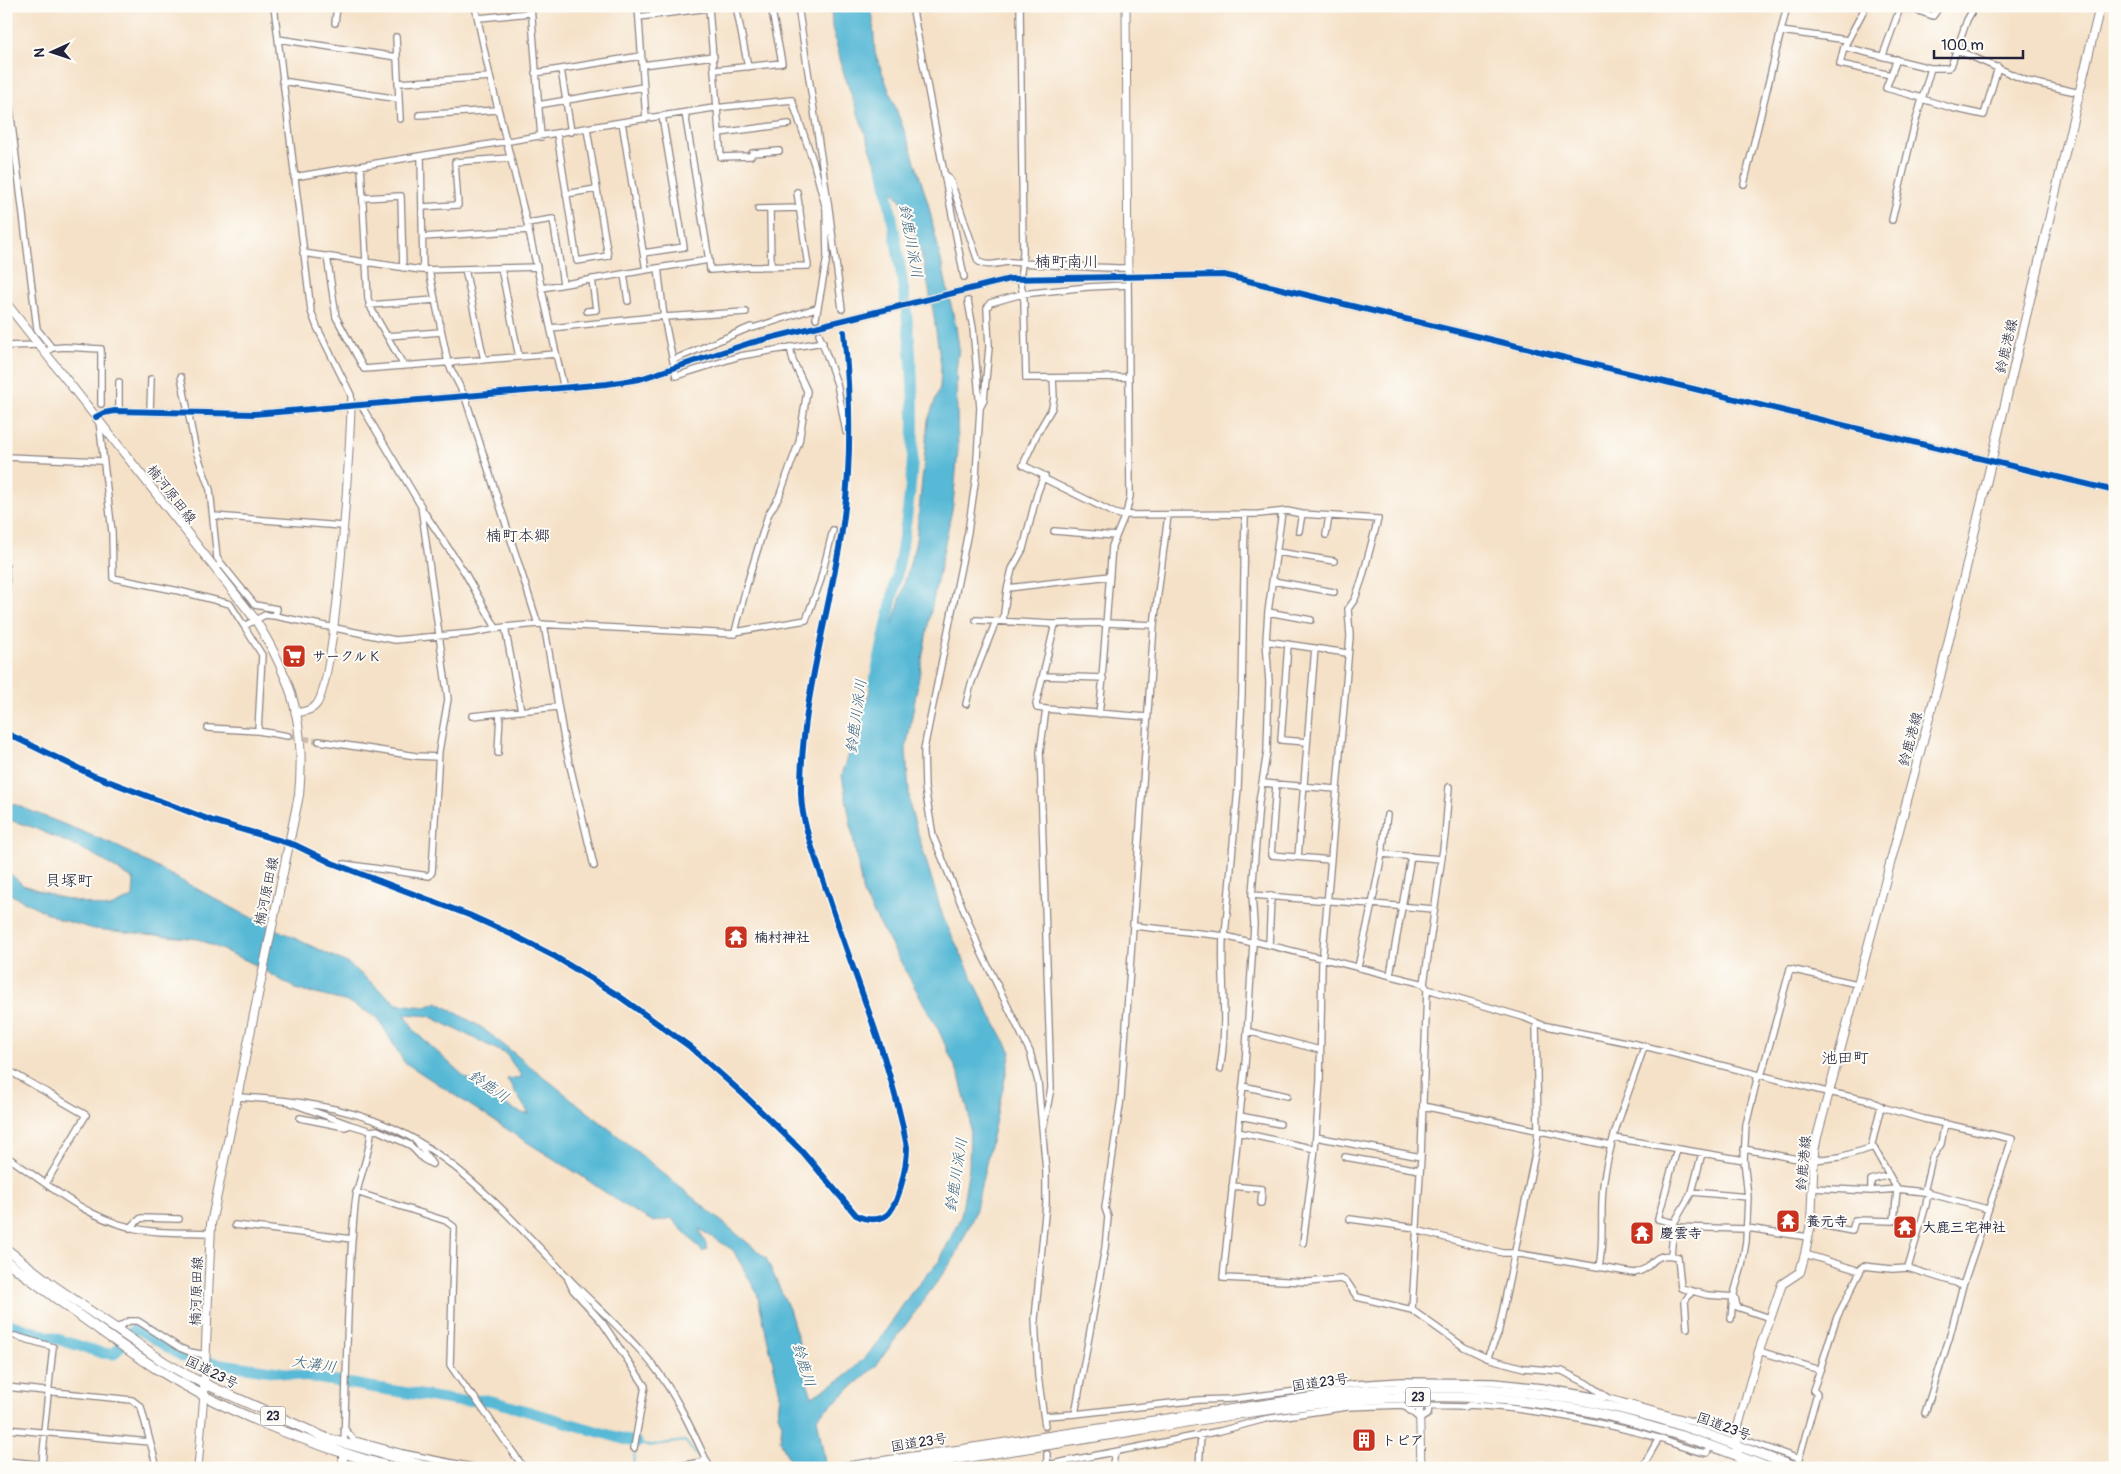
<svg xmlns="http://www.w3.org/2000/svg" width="2121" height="1474" font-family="Pangolin,'Klee One',sans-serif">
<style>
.water{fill:#58b9d6;stroke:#3d6e88;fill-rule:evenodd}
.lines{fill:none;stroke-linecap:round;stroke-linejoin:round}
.stream{stroke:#58b9d6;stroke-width:2}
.river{stroke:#58b9d6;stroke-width:11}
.minor-tunnel{stroke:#cbbbab;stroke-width:5.5;stroke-dasharray:5.5 3;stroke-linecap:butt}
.minor-casing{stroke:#8c8281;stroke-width:8}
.tertiary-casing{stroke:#8c8281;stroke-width:9}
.secondary-casing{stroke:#8c8281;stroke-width:10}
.trunk-casing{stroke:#8c8281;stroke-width:11}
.minor{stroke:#fff;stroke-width:5.5}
.tertiary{stroke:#fff;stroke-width:7}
.secondary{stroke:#fff;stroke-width:8}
.trunk{stroke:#fff;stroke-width:9}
.trunk-bridge-casing{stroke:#8c8281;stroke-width:11;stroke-linecap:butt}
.trunk-bridge{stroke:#fff;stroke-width:9}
.cycleway-casing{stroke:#fdfcf7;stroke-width:9}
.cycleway{stroke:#0057b8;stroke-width:6}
.labels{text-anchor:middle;stroke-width:4;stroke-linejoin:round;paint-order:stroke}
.shield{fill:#fdfcf7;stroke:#646373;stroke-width:1}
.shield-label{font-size:12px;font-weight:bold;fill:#22223b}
.street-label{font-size:14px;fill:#22223b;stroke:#fdfcf7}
.poi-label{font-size:14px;font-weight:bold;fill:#22223b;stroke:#fdfcf7;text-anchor:start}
.water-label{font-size:15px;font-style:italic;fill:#385e79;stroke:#fdfcf7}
.quarter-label{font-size:16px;fill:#22223b;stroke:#fdfcf7}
</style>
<rect width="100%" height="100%" fill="#fdfcf7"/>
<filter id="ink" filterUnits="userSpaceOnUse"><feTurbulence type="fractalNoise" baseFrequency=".02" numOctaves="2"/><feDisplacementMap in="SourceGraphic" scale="10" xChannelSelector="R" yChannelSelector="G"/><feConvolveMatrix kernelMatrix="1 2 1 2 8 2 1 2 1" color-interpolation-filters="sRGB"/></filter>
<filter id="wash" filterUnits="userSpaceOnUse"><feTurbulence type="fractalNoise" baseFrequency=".0096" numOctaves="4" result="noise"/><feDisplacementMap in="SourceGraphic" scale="20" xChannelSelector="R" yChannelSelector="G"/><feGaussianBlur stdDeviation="1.12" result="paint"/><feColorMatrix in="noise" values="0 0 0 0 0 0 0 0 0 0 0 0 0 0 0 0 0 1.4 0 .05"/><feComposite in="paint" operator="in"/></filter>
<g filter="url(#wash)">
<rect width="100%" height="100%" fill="#f5e1c7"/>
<path class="water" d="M 831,6 L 872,6 L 875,53 L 911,149 L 928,203 L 956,327 L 959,348 L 956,371 L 958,450 L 953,505 L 929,620 L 906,750 L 910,807 L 943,917 L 989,1012 L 1011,1052 L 975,1213 L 955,1257 L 875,1367 L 817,1417 L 826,1468 L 793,1468 L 780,1440 L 782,1424 L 778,1414 L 780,1393 L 757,1293 L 733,1250 L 699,1229 L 708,1249 L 703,1252 L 671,1218 L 654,1222 L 628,1208 L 580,1175 L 525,1141 L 404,1062 L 378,1018 L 348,1002 L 296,989 L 252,963 L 198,939 L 94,929 L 59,919 L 6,892 L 6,870 L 23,885 L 58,897 L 108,908 L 133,897 L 134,880 L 91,853 L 32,827 L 6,819 L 6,801 L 113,844 L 242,913 L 349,964 L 397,1004 L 426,1007 L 437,1002 L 481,1027 L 618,1136 L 766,1258 L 789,1309 L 799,1342 L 804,1372 L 812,1397 L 847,1375 L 873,1349 L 911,1293 L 940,1260 L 961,1216 L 969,1167 L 970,1119 L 959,1075 L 939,1031 L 863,894 L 842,775 L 899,604 L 916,541 L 928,420 L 940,387 L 941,366 L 933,310 L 923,260 L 909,211 L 880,175 L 844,74 L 832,27 ZM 405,1014 L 429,1016 L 506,1054 L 522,1077 L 507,1079 L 529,1114 L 521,1113 L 502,1103 L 465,1077 L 415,1032 Z"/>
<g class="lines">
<path class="stream" d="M 637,1443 L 647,1446 L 685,1441 L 700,1460
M 632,1468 L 636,1448"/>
<path class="river" d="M 874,683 C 889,612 907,540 912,467 C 919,366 901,266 883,167
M 6,1323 L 102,1353 L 114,1354 L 136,1327 L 182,1356 L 194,1360 L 272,1371 L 457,1401 L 487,1400 L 496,1402 L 637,1443"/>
</g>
</g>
<g filter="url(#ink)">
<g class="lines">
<path class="minor-tunnel" d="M 288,736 L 319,741
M 1045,1426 L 1047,1454"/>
<g class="minor-casing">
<path id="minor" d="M 274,6 L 311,311 L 317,327 L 351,395 L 351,407
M 475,6 L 490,77 L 527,223 L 564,389
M 531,6 L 541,137
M 638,6 L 646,119
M 736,6 L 748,67
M 798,6 L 829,209 L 842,309
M 912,6 L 964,277
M 1020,6 L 1023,253 L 1021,272
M 1866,6 L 1844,47 L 1840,64 L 1891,75
M 1890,6 L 1916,10 L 1933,16 L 1940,6
M 639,17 L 709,8 L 719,133 L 789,124
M 479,18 L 530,13
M 335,23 L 337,6
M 1781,31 L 1848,40
M 396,37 L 397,57
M 278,39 L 397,57 L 399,99 L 282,81
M 1844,47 L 1930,68 L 1948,68 L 1951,66 L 1967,20 L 1975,6
M 1957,50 L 2027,81 L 2080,93
M 1883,55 L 1900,8
M 1897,59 L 1886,88 L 1922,98
M 642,65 L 714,56
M 715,70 L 782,63 L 771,6
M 535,73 L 561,69
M 6,76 L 37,329 L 52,348 L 45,353
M 398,83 L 490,77
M 399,99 L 400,119
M 1922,99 L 1952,108 L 1984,115 L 1998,67
M 538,105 L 643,87
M 685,113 L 709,260
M 419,115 L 498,110
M 622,122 L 646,270 L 658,268 L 664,317 L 676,376 L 740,356 L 823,342
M 571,132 L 561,69 L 641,56
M 719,133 L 721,157 L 751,156 L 752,153 L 779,151
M 557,134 L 577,261 L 608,256 L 587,129
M 421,156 L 423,270
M 361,166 L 368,299 L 372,310 L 404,366
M 946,175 L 951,182 L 978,261 C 988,269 1001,261 1012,262 C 1050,265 1089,268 1128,268
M 294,177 L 622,122 L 714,108 L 792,100 L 814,164 L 826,209 L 829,209
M 1744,184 L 1787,6
M 566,194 L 596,189
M 363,198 L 401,196 L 403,268
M 422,207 L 458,205 L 455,162 L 510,158
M 758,209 L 800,208
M 770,209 L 771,267
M 1892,220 L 1914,127 L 1931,68
M 527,223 L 553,219 L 563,284
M 423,237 L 529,230
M 303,253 L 421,270 L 537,267
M 643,253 L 684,247 L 662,116
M 327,256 L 336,317 L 364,369 L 556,354
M 501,268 L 519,357
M 658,268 L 709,260 L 710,270 L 748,267 L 808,266 L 797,192
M 465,269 L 484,360
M 429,270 L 448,363 L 465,397 L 538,624
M 624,274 L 628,301
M 1021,284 L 1024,301 L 1026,378 L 1129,377
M 542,288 L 646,270
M 968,301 L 973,328 L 980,408 L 976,476 L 968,532 L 924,749 L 925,788 L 933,836 L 981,952 L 1030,1052 L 1038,1082 L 1046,1171 L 1046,1204 L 1035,1319 L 1038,1376 L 1045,1426
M 369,305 L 435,300
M 587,311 L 596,310 L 592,279
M 664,317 L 746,312
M 816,318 L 827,257 L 826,209
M 551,328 L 664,316
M 819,334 L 837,384 L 846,432
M 387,336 L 441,332
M 6,346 L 39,345
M 52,348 L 65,347 L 101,349 L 101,404
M 673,360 L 751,327 L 753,328 L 816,308
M 181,377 L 196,451 L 210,490 L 217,558 L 221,563 L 215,569
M 1053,378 L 1054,397 L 1052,408 L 1037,434 L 1023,465 L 1045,476 L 1043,478 L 1114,513 L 1121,515 L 1259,514 L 1287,511 L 1302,514 L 1378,519 L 1362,579 L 1355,599 L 1348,609 L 1350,636 L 1322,963 L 1320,1081 L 1315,1149 L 1238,1132
M 119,382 L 119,411
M 980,408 L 984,400 L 989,347 L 987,308 L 990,303 L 1022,294 L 1088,287 L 1128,285
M 150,412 L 151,379
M 99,421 L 112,532 L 113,578 L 179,591 L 230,604 L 244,626
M 6,457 L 102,461
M 422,509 L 465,573 L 496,628
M 1282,512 L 1268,612 L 1266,641 L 1269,682 L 1267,752 L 1259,802 L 1252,895 L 1372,904 L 1382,854 L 1441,859
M 214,516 L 342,526
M 1054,531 L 1116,536
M 1299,531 L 1302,514
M 1326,535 L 1329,516
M 1277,552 L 1334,561
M 221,563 L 255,605 L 277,609 L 275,616
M 6,566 L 8,638 L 6,655
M 1273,581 L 1334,592
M 1008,588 L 1110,576
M 1268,612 L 1311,620
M 976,620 L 1052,624 L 1106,623 L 1154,625
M 1003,621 L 1007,590 L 1012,569 L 1023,549 L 1037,494 L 1043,478
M 544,624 L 565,745 L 594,866
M 505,627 L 521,711
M 735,632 L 747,584 L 768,515 L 779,497 L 799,442 L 807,391 L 793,361 L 790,347
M 1266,641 L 1347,653
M 1288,644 L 1281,740 L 1307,742
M 1043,676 L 1103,678 L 1099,714
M 1102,678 L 1112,546 L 1127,510 L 1130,496 L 1128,276
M 966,704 L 971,684 L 996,621
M 1046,709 L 1147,717
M 472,716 L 557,707
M 208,728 L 258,731 L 288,736
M 258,731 L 262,655 L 244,626 L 265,615 L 275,616 L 395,640 L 471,633 L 505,627 L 538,624 L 735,634 L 735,632 L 806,620 L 820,582 L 833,530
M 6,733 L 92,775 L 213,821 L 295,845 L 332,863 L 469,915 L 513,935 L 554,956 L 616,994 L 689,1046 L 743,1094 L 803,1152 L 856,1215 C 865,1220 881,1222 889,1213 C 900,1200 907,1164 907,1147 C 891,1060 855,979 828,895 C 818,863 802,828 801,794 C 800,707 827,622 841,537 C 852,470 851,400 844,332
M 319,741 L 416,756 L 438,757
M 498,753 L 500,714
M 1262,783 L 1336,789
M 1276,784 L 1271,855 L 1331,860
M 1382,854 L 1387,815
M 1298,857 L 1315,648
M 344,864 L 429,876 L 432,872 L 439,751 L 448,699 L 421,506 L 361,405
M 1252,895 L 1254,924 L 1253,941
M 1134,926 L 1225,936 L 1253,943 L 1253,941 L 1424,984
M 1225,936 L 1238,788 L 1242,693 L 1245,514
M 1253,943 L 1245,1065 L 1223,1278 L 1308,1282 L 1341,1279 L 1347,1282 L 1357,1297 L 1412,1310 L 1464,1347 L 1487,1358 L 1524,1368 L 1562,1371 L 1586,1383 L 1608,1398 L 1688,1420 L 1799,1459 L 1817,1394 L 1813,1390 L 1820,1370 L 1759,1351
M 1269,945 L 1271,896
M 1358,967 L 1372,904 L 1434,909
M 1390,975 L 1411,856
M 1427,989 L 1523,1017 L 1542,1025 L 1640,1045 L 1823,1091 L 1871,1101 L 1885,1108 L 1924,1119 L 2012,1139 L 1963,1285 L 1949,1339 L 1925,1413
M 1247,1031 L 1320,1050
M 6,1069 L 86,1115 L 46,1183
M 1220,1069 C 1228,1028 1221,978 1223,936
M 1761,1076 L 1790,969 L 1857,984
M 1243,1086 L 1287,1096
M 238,1097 C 290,1100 344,1106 393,1128 C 464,1161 523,1231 577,1287 C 603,1313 633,1339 656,1369 C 678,1398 694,1435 710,1468
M 291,1103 L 351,1125 L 371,1131 L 377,1130 L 410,1145 L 423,1159 L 432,1164
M 1423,1106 L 1611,1146
M 1240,1116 L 1280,1124
M 300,1118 L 345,1127 L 351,1125
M 1044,1125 L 1051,1088 L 1040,752 L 1046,709 L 1037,708 L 1036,704 L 1055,624
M 1316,1137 L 1421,1157
M 1614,1138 L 1744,1160
M 418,1143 L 432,1164
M 1871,1148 L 1874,1148 L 1897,1189
M 1871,1148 L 1881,1106
M 1744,1149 L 1814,1162
M 6,1156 C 45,1182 83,1216 129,1227 C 155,1234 184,1232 210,1233
M 1345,1157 L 1420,1170
M 1814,1160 L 1840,1157 L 1871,1148
M 1232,1186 L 1262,1189 L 1261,1203
M 1813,1188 L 1871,1191 L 1897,1189 L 1924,1192 L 1987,1209
M 1871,1191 L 1871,1180 L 1889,1175
M 356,1192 L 446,1221 L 454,1227 L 450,1365 L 470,1394
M 1692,1192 L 1748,1197
M 1924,1192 L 1932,1158 L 1941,1144 L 1945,1123
M 1350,1219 L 1416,1228
M 1674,1223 L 1658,1219 L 1677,1149
M 1811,1223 L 1852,1231 L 1855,1220 L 1894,1221 L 1897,1190
M 235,1225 L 352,1239
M 1673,1227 L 1747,1229
M 130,1228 L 141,1218 L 179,1219
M 1747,1228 L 1808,1237
M 1416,1230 L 1503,1253 L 1514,1253 L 1634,1273 C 1654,1270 1650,1250 1678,1257 L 1681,1288 L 1707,1295 L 1735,1297 L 1737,1307 L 1770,1318
M 1303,1243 L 1315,1149
M 1805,1254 L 1860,1271
M 1671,1255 L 1674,1223 L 1692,1192 L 1702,1153
M 1599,1267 C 1605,1238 1599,1208 1604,1179 C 1611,1134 1630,1090 1644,1047
M 1908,1268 L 1926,1205 L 1928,1192
M 568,1279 L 573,1290 L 602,1322 L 645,1386 L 634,1448
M 1412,1310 L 1421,1157 L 1427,989 L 1424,984 L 1445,835 L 1449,787
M 1731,1319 L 1733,1297 L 1742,1266 L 1746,1241 L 1748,1197 L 1744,1160 L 1746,1125 L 1758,1075
M 1687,1328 L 1685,1301 L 1692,1291
M 115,1329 L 129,1321 L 138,1321 L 180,1348 L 190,1352 L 206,1355
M 15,1336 L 53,1347 L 44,1432
M 1487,1358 L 1498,1334 L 1536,1149 L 1538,1131 L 1536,1023
M 1820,1370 L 1836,1319 L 1863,1266 L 1892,1269 L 1908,1268 L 1963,1285
M 6,1387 L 132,1400 L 141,1407 L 157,1468
M 472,1394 L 524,1468
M 1409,1410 L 1420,1406 L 1465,1407 L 1469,1405 C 1529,1408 1587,1419 1644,1434 C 1666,1439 1684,1450 1707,1453 L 1710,1446
M 1075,1414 L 1199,1400 L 1232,1399 L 1355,1384 L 1402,1381 L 1494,1382 L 1542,1387 L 1605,1398
M 1045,1416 L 1075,1414 L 1105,1248 L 1108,1217 L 1105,1208 L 1121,1098 L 1154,625 L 1168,515
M 344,1428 L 354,1440 L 402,1453 L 477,1468
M 6,1429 L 150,1442
M 344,1444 C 347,1364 347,1284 355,1205 C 357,1180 370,1156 371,1131
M 1047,1454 L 1047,1467
M 6,1461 L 78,1468
M 42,1464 L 45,1432
M 1047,1465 L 1220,1431 L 1265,1419 L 1347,1407 L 1403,1405 L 1420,1419 L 1428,1414 L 1429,1406
M 668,1468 L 707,1461
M 1112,1468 L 1115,1453
M 1199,1468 L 1201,1434
M 1642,1468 L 1659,1438"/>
</g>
<g class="tertiary-casing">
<path id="tertiary" d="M 1126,6 L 1128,276
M 96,417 L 104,413 L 115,411 L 254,414 L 607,384 L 640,379 L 750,343 L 1010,279 L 1224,275 L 2115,491
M 295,713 C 302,712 311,711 316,705 C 336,683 350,448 351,407
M 1419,1392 L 1421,1468
M 198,1468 L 204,1394"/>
</g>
<g class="secondary-casing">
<path id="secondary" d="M 6,303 L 255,619 C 265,636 275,652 282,670 C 300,708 303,754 299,795 L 211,1224 L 204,1394
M 343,1468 L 343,1453
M 1741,1468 L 1736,1445 L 1737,1430 L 1759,1351 L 1782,1284 L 1800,1272 L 1805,1254 L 1811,1223 L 1814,1151 L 1817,1137 L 1940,677 L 2100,6"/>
</g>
<g class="trunk-casing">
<path id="trunk" d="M 6,1249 L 51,1284 L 164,1362 L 192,1378 L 326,1438 L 432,1468
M 6,1261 C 56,1298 105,1336 157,1369 C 230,1415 312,1445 394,1468
M 1059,1435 L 1342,1393 C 1447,1381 1554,1389 1657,1418 C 1704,1432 1750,1450 1796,1468
M 1059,1443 C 1214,1419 1373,1383 1529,1402 C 1612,1411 1692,1437 1769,1468"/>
</g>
<use href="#minor" class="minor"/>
<use href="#tertiary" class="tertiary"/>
<use href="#secondary" class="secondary"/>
<use href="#trunk" class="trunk"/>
<g class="trunk-bridge-casing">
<path id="trunk-bridge" d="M 840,1468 L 1059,1435
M 899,1468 L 1059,1443"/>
</g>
<use href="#trunk-bridge" class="trunk-bridge"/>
<g class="cycleway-casing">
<path id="cycleway" d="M 96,417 L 104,413 L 115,411 L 254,414 L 607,384 L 640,379 L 750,343 L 1010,279 L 1224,275 L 2115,491
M 6,733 L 92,775 L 213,821 L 295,845 L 332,863 L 469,915 L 513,935 L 554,956 L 616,994 L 689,1046 L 743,1094 L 803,1152 L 856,1215 C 865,1220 881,1222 889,1213 C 900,1200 907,1164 907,1147 C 891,1060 855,979 828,895 C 818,863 802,828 801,794 C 800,707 827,622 841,537 C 852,470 851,400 844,332"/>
</g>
<use href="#cycleway" class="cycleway"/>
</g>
</g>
<defs>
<g id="supermarket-square" transform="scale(1.25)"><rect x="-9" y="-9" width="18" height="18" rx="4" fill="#c8321e" stroke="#fdfcf7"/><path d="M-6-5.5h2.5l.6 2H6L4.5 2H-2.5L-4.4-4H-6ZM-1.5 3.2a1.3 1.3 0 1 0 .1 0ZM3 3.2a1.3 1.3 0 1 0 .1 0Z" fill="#fff"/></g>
<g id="temple-square" transform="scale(1.25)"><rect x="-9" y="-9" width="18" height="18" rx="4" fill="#c8321e" stroke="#fdfcf7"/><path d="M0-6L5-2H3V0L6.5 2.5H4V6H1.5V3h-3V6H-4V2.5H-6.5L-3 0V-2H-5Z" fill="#fff"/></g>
<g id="building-square" transform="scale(1.25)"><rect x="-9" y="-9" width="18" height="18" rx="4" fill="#c8321e" stroke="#fdfcf7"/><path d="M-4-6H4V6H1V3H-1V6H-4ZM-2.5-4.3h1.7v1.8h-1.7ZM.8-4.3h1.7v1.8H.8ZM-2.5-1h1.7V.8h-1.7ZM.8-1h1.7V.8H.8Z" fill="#fff"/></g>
</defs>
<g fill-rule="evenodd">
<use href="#supermarket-square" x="294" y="656"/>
<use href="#temple-square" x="736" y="937"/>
<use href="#temple-square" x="1788" y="1221"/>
<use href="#temple-square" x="1905" y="1227"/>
<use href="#temple-square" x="1642" y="1233"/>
<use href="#building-square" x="1364" y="1440"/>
</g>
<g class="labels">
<g class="shield">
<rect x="1405.5" y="1387.5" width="25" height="19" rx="4"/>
<rect x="260.5" y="1406.5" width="25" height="19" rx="4"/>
</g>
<g class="shield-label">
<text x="1418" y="1401">23</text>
<text x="273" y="1420">23</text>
</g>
<g class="street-label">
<text transform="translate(2006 346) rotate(-77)" y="5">鈴鹿港線</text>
<text transform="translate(172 494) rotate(52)" y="5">楠河原田線</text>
<text transform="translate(1910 739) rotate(-75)" y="5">鈴鹿港線</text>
<text transform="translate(266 891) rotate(-78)" y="5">楠河原田線</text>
<text transform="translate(1803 1163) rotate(-85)" y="5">鈴鹿港線</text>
<text transform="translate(196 1291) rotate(-88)" y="5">楠河原田線</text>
<text transform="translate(212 1372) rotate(26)" y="5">国道23号</text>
<text transform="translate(1320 1382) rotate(-8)" y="5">国道23号</text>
<text transform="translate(1724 1426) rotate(20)" y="5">国道23号</text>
<text transform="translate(919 1442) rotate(-9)" y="5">国道23号</text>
</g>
<g class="poi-label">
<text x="312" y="661">サークルＫ</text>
<text x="754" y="942">楠村神社</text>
<text x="1806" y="1226">養元寺</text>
<text x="1922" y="1232">大鹿三宅神社</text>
<text x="1660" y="1238">慶雲寺</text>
<text x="1382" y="1445">トピア</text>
</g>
<g class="water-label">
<text transform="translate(911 241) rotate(80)" y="5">鈴鹿川派川</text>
<text transform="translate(856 716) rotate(-82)" y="5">鈴鹿川派川</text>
<text transform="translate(489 1086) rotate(35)" y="5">鈴鹿川</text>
<text transform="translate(956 1175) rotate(-81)" y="5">鈴鹿川派川</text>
<text transform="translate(314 1364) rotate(9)" y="5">大溝川</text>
<text transform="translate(804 1365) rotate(73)" y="5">鈴鹿川</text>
</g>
<g class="quarter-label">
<text x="1067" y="267">楠町南川</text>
<text x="518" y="541">楠町本郷</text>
<text x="69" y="886">貝塚町</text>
<text x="1845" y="1063">池田町</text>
</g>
</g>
<rect width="2121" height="1474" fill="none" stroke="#fdfcf7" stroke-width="25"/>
<g transform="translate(52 52) rotate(267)" stroke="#fdfcf7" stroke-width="4" paint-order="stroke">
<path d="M0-4L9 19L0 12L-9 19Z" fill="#22223b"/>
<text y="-8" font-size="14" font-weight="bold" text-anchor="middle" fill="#22223b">N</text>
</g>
<path d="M1934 50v8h89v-8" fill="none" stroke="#22223b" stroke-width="2.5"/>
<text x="1941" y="50" font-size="15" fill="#22223b" stroke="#fdfcf7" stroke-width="4" paint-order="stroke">100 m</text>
</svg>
